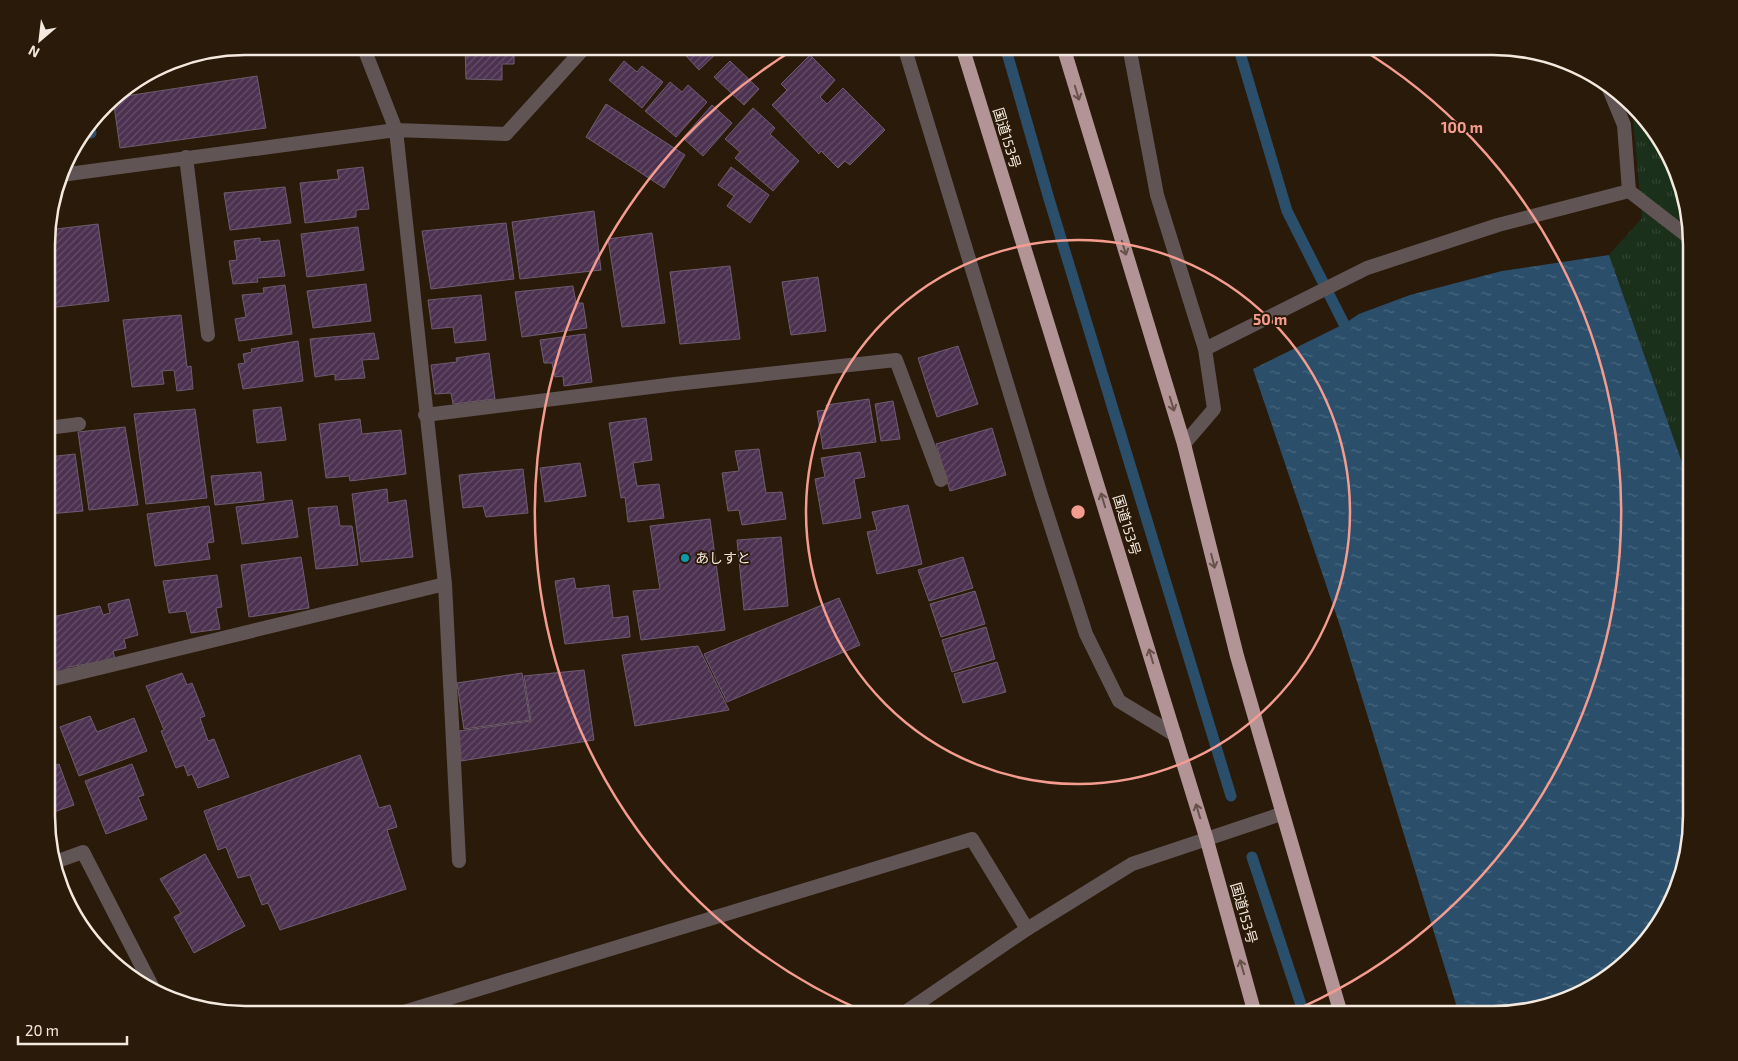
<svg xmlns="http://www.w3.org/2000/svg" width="1738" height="1061" font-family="'Exo 2','Noto Sans JP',sans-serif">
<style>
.grass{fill:url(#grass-tufts)}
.water{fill:url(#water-ripples)}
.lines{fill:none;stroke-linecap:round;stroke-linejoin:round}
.stream{stroke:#2b4f6a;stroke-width:11}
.building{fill:url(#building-hatch);stroke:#6e5c70}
.service{stroke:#615455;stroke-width:14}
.minor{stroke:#615455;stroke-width:14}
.tertiary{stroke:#615455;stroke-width:14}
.trunk{stroke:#b29497;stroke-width:14}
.oneway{stroke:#675149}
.ring{fill:none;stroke:#f59c90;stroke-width:2.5}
.culture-dot{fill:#0f9aa8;stroke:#2a1a09;stroke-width:2}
.labels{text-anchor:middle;stroke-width:4;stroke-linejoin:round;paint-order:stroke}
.street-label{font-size:14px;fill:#f4e9de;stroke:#2a1a09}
.poi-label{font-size:14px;fill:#f4e9de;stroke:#2a1a09;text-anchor:start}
.rim{fill:none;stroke:#f4e9de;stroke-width:2.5}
.centre{fill:#f59c90;stroke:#2a1a09;stroke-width:2.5}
.ring-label{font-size:15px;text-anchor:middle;font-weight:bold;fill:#f59c90;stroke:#2a1a09;stroke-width:4;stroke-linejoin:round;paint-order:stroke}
</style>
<defs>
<pattern id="grass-tufts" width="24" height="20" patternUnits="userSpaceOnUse" patternTransform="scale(1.25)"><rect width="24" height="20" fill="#1a301b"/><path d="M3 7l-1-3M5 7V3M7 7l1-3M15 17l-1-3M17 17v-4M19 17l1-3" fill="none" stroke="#314431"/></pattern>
<pattern id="water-ripples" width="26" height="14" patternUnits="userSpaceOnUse" patternTransform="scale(1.25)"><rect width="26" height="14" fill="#2b4f6a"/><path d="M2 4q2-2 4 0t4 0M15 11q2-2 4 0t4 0" fill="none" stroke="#4a687f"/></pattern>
<pattern id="building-hatch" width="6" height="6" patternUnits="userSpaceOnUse" patternTransform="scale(1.25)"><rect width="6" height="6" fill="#4c3250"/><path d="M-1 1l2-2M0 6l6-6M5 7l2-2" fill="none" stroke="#665069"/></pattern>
</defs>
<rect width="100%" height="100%" fill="#2a1a09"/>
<path class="grass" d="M 1629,101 L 1665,145 L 1691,232 L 1691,488 L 1609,255 L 1642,218 L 1632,107 Z"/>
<path class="water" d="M 1609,255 L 1691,488 L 1691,829 L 1665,916 L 1633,957 L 1593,988 L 1506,1014 L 1459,1014 L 1340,626 L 1253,369 L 1344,324 L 1359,314 L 1410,295 L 1502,271 Z"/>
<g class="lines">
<path class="stream" d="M 1005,46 L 1049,199 L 1231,796
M 1238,46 L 1287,211 L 1344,324
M 89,128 L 91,133
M 1252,857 L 1304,1014"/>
</g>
<path class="building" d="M 465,46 L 514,46 L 514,64 L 502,64 L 502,80 L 466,79 Z
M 677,46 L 724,46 L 699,70 Z
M 810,55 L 835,80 L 820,97 L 827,104 L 843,88 L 885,130 L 850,165 L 845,161 L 838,168 L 821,151 L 819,154 L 772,105 L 787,90 L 781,84 Z
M 624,61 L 637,72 L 642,66 L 663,82 L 642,108 L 609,80 Z
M 730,61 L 759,89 L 744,105 L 714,77 Z
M 257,76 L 266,128 L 120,148 L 113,98 Z
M 670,82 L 682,92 L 688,85 L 707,102 L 676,137 L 645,111 Z
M 606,104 L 685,155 L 664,188 L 586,137 Z
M 712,105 L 732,123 L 703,156 L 683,138 Z
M 753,108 L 775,128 L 770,134 L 799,161 L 773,191 L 735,158 L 740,152 L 725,139 Z
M 363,167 L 369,209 L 356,210 L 356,217 L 305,223 L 300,183 L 339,179 L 337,170 Z
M 731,167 L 769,195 L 750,223 L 727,206 L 734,196 L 718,185 Z
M 285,187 L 291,223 L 230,230 L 224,193 Z
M 594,211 L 601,270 L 520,279 L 512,222 Z
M 506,223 L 514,279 L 431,289 L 422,231 Z
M 98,224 L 109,301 L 48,308 L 48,230 Z
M 358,227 L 364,270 L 307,277 L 301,234 Z
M 652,233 L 665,323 L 622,327 L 608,239 Z
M 260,238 L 260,242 L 279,240 L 285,276 L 257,278 L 258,282 L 233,284 L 229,261 L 237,260 L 234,241 Z
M 730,266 L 740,339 L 680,344 L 670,272 Z
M 818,277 L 826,331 L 791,335 L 782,282 Z
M 366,284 L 371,321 L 313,328 L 307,291 Z
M 285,285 L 292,334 L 239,341 L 235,319 L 246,317 L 242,295 L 264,293 L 263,288 Z
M 573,286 L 576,303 L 583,303 L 587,328 L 522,337 L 515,292 Z
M 481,295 L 486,340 L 455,343 L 453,327 L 432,329 L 428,300 Z
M 181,315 L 187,367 L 191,366 L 193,389 L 177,391 L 174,370 L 162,371 L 164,384 L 132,387 L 123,320 Z
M 374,333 L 379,359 L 362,360 L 365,378 L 335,380 L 335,374 L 315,377 L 310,339 Z
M 585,334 L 592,382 L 564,386 L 563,376 L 555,377 L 552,363 L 544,363 L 540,340 Z
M 298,341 L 303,381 L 243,389 L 238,364 L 245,363 L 243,354 L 252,352 L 251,349 Z
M 958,346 L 978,404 L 937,417 L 918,358 Z
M 489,353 L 495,399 L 453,404 L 451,393 L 435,394 L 431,365 L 457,362 L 456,358 Z
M 869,399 L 876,442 L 823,449 L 817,411 L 827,410 L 826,405 Z
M 893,401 L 900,439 L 881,441 L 875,404 Z
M 281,407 L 286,440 L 257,443 L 253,410 Z
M 195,409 L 207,498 L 146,504 L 134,414 Z
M 646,418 L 652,460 L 633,463 L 637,486 L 659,484 L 664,518 L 628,522 L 625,497 L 621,498 L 609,423 Z
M 360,419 L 362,434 L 401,430 L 406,474 L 350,481 L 349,476 L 326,478 L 319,424 Z
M 125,427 L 138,505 L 89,510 L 78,432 Z
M 992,428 L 1006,475 L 950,491 L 936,444 Z
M 759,449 L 766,493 L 782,492 L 786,519 L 742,525 L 739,510 L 728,511 L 722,473 L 739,471 L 735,451 Z
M 860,452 L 865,477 L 854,479 L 861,518 L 823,524 L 815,479 L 825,477 L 821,458 Z
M 75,454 L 83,511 L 48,514 L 48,457 Z
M 580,463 L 586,496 L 545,502 L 540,468 Z
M 523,469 L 528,513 L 486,517 L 483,506 L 463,508 L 459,475 Z
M 261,472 L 264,500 L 215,505 L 211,476 Z
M 387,489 L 388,503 L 406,500 L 413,557 L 361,562 L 352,494 Z
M 292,500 L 298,537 L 242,544 L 236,507 Z
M 908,505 L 922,564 L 877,574 L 867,532 L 877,530 L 872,512 Z
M 209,506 L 214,542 L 207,543 L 210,559 L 155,566 L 147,514 Z
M 337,506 L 340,526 L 352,526 L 358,565 L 316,569 L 308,508 Z
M 710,519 L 725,630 L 641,640 L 633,591 L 660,589 L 650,526 Z
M 781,537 L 788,606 L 744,610 L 737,540 Z
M 301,557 L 309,608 L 249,617 L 241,565 Z
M 963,557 L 973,588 L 929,601 L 918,570 Z
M 217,575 L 222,607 L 216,608 L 220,629 L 191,633 L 186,611 L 169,613 L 163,581 Z
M 574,578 L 576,589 L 609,585 L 613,618 L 628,616 L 630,637 L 565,644 L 555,581 Z
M 975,591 L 985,624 L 941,637 L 930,604 Z
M 839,598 L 860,645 L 727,702 L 704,654 Z
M 129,599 L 138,635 L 124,639 L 126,648 L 113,651 L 115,659 L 69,667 L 70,670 L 48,675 L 48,618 L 100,606 L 103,615 L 110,613 L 108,604 Z
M 986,627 L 995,659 L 952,672 L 942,640 Z
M 698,646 L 729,710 L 635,726 L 622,655 Z
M 997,662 L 1006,692 L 963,703 L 954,674 Z
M 584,670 L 594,740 L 461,761 L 459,731 L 531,721 L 524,676 Z
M 182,673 L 187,685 L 192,683 L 205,716 L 200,718 L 208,741 L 214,739 L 229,777 L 198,788 L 192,774 L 188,776 L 184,765 L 176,768 L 161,731 L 164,730 L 146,686 Z
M 522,673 L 530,720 L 464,729 L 457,683 Z
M 90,716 L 97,732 L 134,718 L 147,751 L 79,776 L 60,727 Z
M 360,755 L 379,808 L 390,805 L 397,827 L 387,830 L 406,889 L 280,930 L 268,903 L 262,905 L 250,875 L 238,878 L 226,847 L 218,850 L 204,811 Z
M 59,764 L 74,805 L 48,814 L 48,768 Z
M 132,764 L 144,795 L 138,797 L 147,819 L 106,834 L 85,781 Z
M 205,854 L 245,926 L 194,953 L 174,917 L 181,913 L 160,879 Z"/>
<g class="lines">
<path class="service" d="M 1629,191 L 1691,239"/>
<path class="minor" d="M 363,46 L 396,130 L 445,584 L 459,861
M 904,46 L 1041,495 L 1086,634 L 1119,701 L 1175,735
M 1129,46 L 1157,195 L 1205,349 L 1214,409 L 1184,444
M 186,157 L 208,335
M 61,175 L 396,130 L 506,134 L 586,46
M 1205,349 L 1367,268 L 1498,225 L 1629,191 L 1624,125 L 1607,84
M 425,415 L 675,384 L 896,360 L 941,480
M 48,428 L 79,424
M 50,680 L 445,584
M 55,862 L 83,852 L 155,992
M 394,1015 L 972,839 L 1027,929"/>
<path class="tertiary" d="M 901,1015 L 1027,929 L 1132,864 L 1281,814"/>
<path class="trunk" d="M 962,46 L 1206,837 L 1255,1014
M 1063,46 L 1184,444 L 1237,656 L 1341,1014"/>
</g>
<defs><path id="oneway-shaft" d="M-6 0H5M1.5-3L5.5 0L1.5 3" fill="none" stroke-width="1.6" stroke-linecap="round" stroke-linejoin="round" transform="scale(1.25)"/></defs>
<g class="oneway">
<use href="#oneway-shaft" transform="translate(1077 93) rotate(73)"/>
<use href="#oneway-shaft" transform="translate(1124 248) rotate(73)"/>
<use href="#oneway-shaft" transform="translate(1172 404) rotate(73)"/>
<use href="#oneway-shaft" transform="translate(1103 500) rotate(-107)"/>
<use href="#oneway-shaft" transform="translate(1213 561) rotate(76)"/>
<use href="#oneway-shaft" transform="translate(1151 656) rotate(-107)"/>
<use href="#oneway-shaft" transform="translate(1198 811) rotate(-107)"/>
<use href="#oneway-shaft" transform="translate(1242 967) rotate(-106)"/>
</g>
<g class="ring">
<circle cx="1078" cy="512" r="272"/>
<path d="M870 1014A543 543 0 0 1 798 47M1358 47A543 543 0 0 1 1286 1014"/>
</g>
<circle class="culture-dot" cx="685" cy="558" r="5"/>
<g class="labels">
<g class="street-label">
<text transform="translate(1007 138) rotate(73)" y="5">国道153号</text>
<text transform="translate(1127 525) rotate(73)" y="5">国道153号</text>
<text transform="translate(1244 913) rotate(74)" y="5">国道153号</text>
</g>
<g class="poi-label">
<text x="695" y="563">あしすと</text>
</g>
</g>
<path d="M0 0H1738V1061H0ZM245 55H1493A190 190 0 0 1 1683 245V816A190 190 0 0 1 1493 1006H245A190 190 0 0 1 55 816V245A190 190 0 0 1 245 55Z" fill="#2a1a09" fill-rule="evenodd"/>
<path class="rim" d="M245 55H1493A190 190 0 0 1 1683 245V816A190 190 0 0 1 1493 1006H245A190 190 0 0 1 55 816V245A190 190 0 0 1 245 55Z"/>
<circle cx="1078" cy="512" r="8" class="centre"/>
<g class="ring-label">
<text x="1462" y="133">100 m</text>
<text x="1270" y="325">50 m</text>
</g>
<g transform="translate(40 40) rotate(208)" stroke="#2a1a09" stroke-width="4" paint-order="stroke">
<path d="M0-4L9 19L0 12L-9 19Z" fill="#f4e9de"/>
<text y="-8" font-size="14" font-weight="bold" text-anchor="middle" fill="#f4e9de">N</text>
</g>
<path d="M18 1036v8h109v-8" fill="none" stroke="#f4e9de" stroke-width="2.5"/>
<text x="25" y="1036" font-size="15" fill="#f4e9de" stroke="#2a1a09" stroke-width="4" paint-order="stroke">20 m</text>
</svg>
